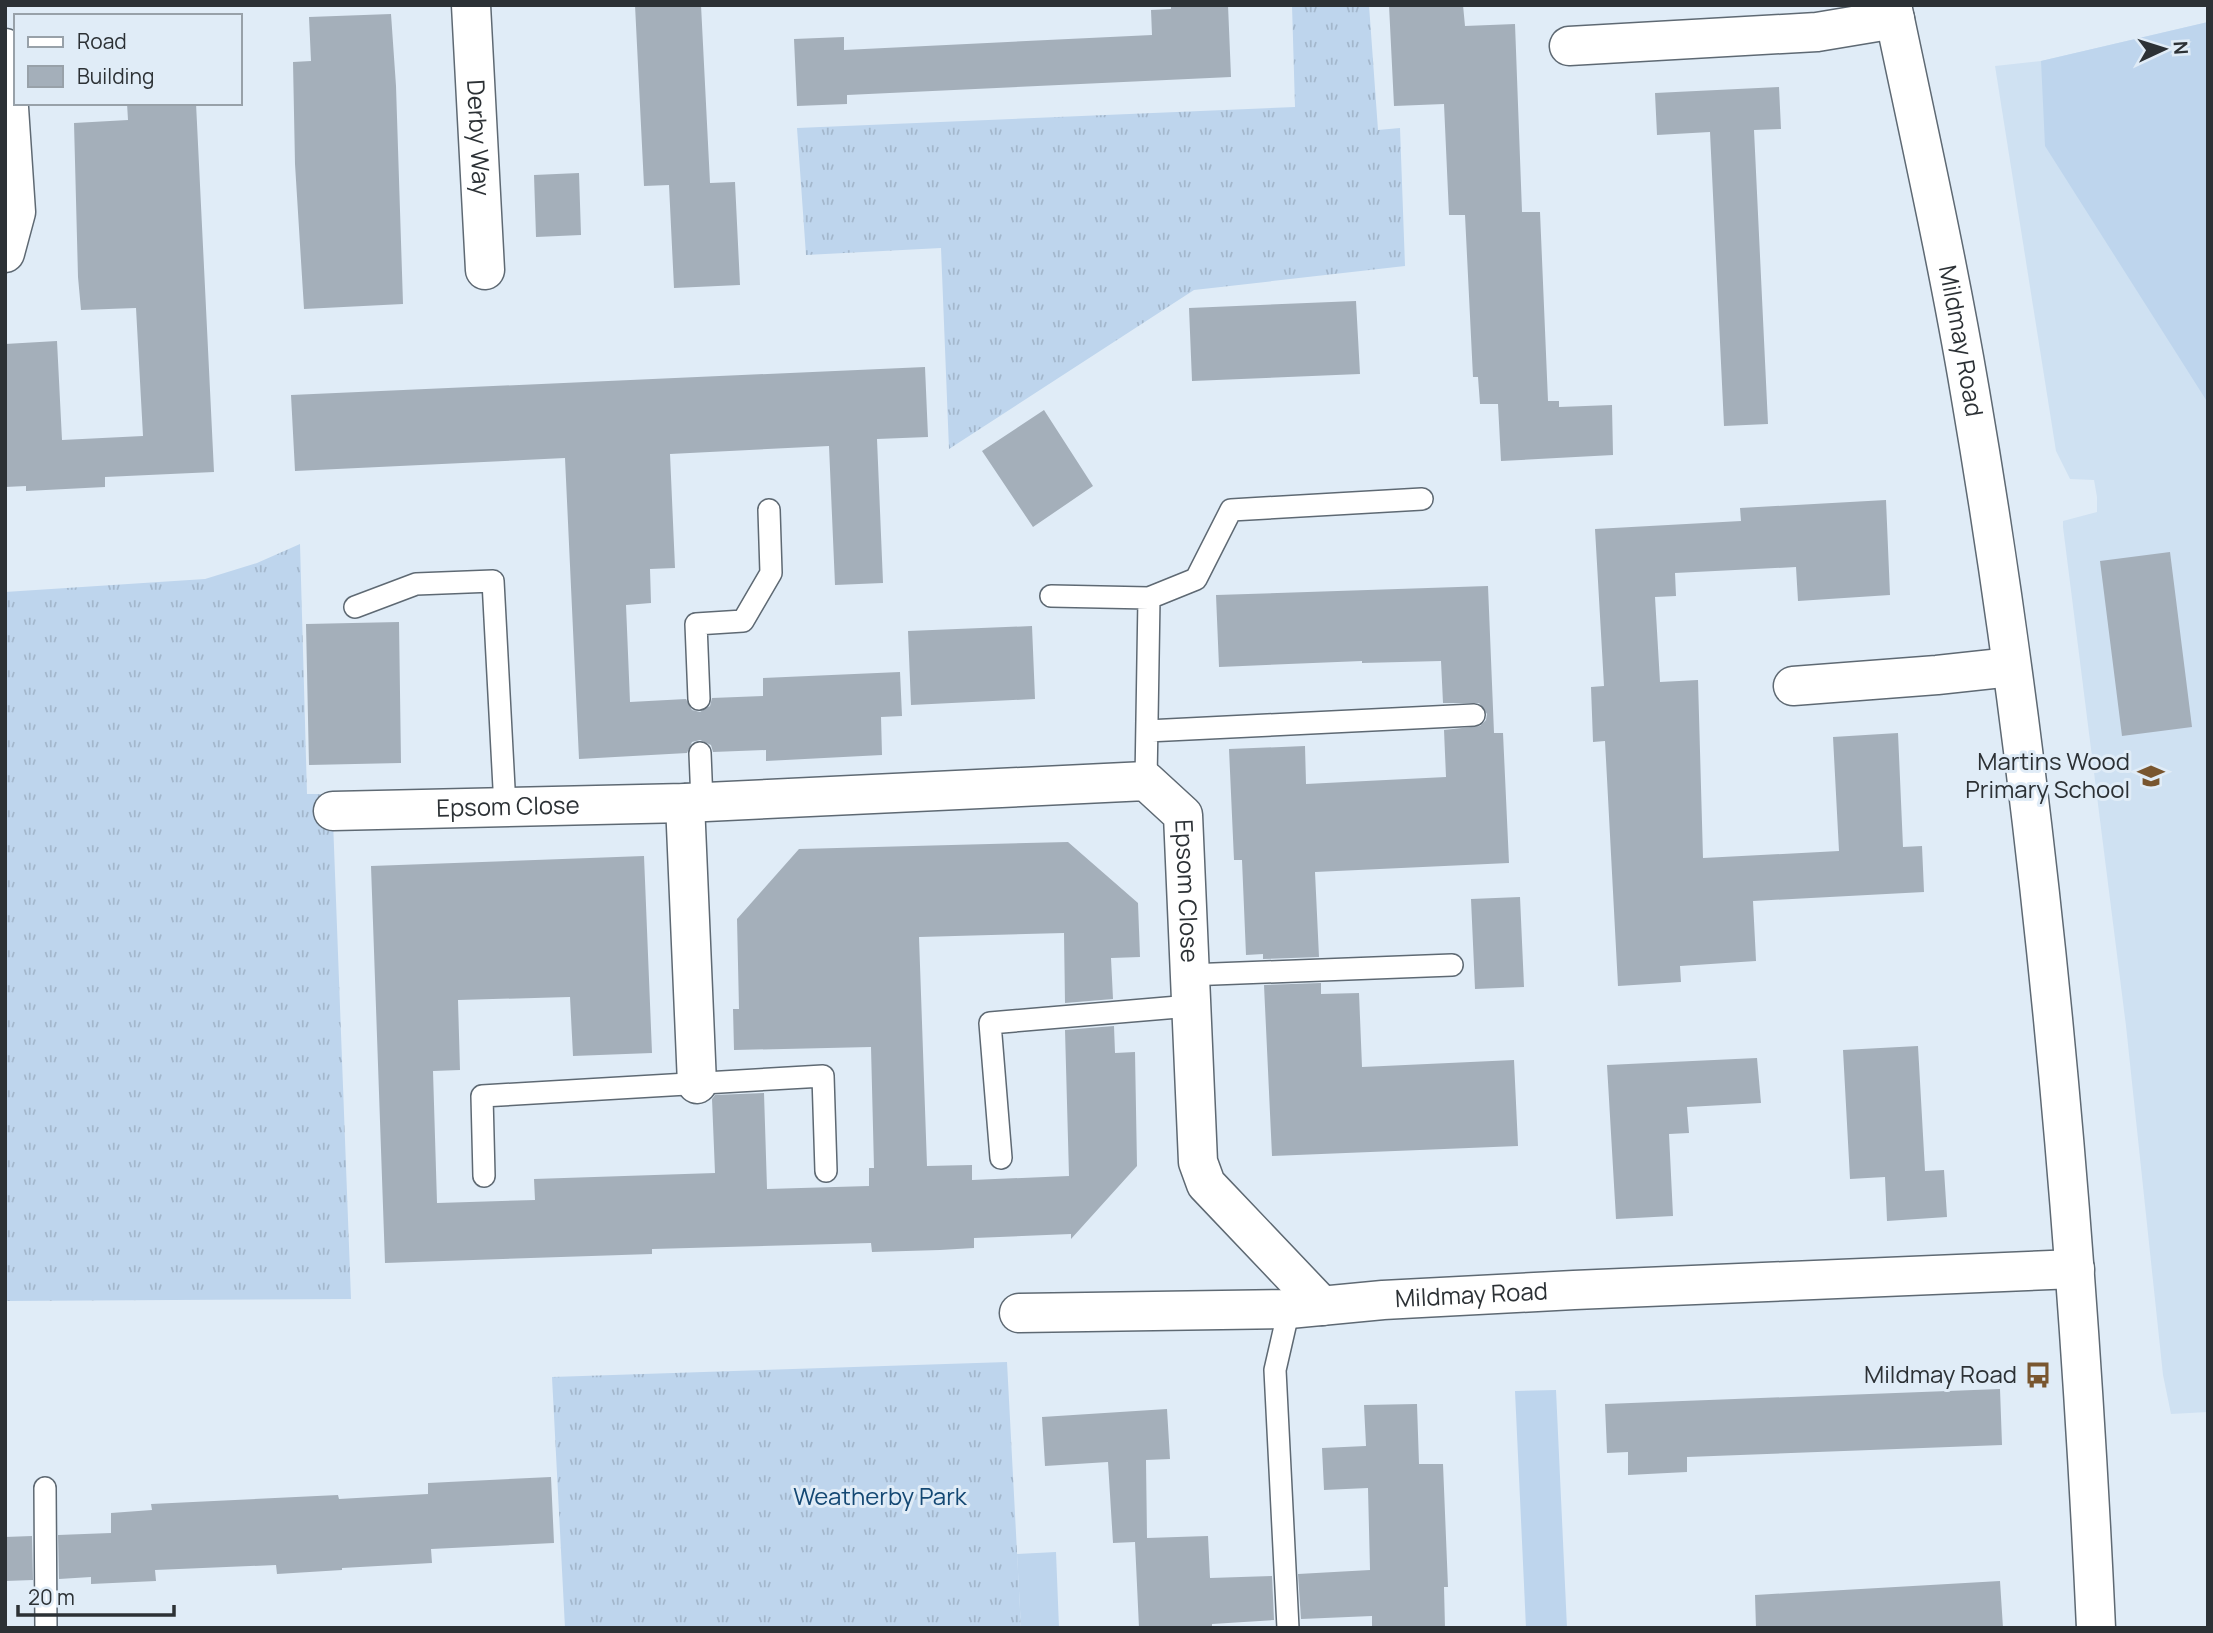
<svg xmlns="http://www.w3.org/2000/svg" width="2213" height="1633" font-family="Manrope,sans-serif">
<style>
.built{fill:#cfe1f2}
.grass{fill:url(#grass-tufts)}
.garden{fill:#bed5ed}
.building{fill:#a4afba}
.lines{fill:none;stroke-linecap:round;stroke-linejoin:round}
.service-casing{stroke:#5e6973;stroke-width:24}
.minor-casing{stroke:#5e6973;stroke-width:41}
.service{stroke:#fff;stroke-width:21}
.minor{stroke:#fff;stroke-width:38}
.labels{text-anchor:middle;stroke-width:6;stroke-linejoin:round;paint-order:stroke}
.street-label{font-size:24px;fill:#2c3135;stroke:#e0ecf7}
.poi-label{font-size:24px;fill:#2c3135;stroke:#e0ecf7;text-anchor:end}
.park-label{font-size:24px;fill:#144873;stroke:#e0ecf7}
</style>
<defs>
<pattern id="grass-tufts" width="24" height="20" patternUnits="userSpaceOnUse" patternTransform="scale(1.75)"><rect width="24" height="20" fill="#bed5ed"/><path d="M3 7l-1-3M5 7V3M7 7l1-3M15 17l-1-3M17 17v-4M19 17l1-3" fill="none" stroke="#a3b7cc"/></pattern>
</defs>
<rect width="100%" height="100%" fill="#e0ecf7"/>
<path class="built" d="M 2208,22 L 2208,1412 L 2171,1414 L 2163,1375 L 2126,1026 L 2063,527 L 2063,521 L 2097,512 L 2097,497 L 2094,480 L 2070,479 L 2056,451 L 1995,66 L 2041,61 Z"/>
<path class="grass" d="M 1292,5 L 1369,5 L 1378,130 L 1400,128 L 1405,266 L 1194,290 L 949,449 L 941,248 L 806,255 L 797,128 L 1295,107 Z
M 300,544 L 307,794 L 332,794 L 351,1299 L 5,1301 L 5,592 L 205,579 L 257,563 Z
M 1007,1362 L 1021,1628 L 565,1628 L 552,1377 Z"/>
<path class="garden" d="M 2208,22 L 2208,403 L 2045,146 L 2041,61 Z
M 1556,1390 L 1567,1628 L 1526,1628 L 1515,1391 Z
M 1056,1552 L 1059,1628 L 1021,1628 L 1017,1554 Z"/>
<path class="building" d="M 635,5 L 701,5 L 710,183 L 735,182 L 740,285 L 674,288 L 669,185 L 644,186 Z
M 1171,5 L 1228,5 L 1231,77 L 847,95 L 847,104 L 797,106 L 794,39 L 844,37 L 844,50 L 1152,35 L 1151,10 L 1171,9 Z
M 1389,5 L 1463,5 L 1465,26 L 1515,24 L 1522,212 L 1540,212 L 1548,401 L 1559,401 L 1559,407 L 1612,405 L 1613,455 L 1501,461 L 1498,404 L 1480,404 L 1478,377 L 1473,377 L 1465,215 L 1449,215 L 1444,104 L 1394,106 Z
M 391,14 L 396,86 L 403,304 L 304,309 L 295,164 L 293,62 L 311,61 L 309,17 Z
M 1779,87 L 1781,129 L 1754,130 L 1768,424 L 1724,426 L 1710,132 L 1657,135 L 1655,93 Z
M 127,103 L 196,103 L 214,472 L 105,477 L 105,487 L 26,491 L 26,486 L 5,487 L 5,344 L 57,341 L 62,440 L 143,436 L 136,308 L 81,310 L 78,277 L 74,123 L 128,120 Z
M 579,173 L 581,235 L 536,237 L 534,175 Z
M 1356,301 L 1360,374 L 1192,381 L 1189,308 Z
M 925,367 L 928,437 L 877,439 L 883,583 L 835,585 L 829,446 L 670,454 L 675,568 L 650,569 L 651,603 L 626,605 L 630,702 L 686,699 L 692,710 L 700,712 L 710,706 L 712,698 L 763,696 L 763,678 L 900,672 L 902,716 L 881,717 L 882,755 L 766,761 L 766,750 L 713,752 L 711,745 L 700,740 L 692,742 L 687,753 L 579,759 L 565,458 L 295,471 L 291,395 Z
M 1044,410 L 1093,486 L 1033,527 L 982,451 Z
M 1886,500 L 1890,595 L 1798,601 L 1796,567 L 1675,573 L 1676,596 L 1655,597 L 1660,682 L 1698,680 L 1703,858 L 1839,851 L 1833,737 L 1898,733 L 1903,847 L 1922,846 L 1924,892 L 1753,901 L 1756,961 L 1680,966 L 1681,982 L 1618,986 L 1605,741 L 1593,742 L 1591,687 L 1604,686 L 1595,529 L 1741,521 L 1740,508 Z
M 2170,552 L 2192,727 L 2122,736 L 2100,561 Z
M 1488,586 L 1494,733 L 1503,733 L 1509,863 L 1315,872 L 1319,957 L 1263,959 L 1263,954 L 1246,955 L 1242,860 L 1234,860 L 1229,749 L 1305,746 L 1306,784 L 1446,777 L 1444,730 L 1480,726 L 1486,720 L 1487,714 L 1479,703 L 1443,703 L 1441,661 L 1362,663 L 1362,661 L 1219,667 L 1216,595 Z
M 399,622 L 401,763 L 309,765 L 306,624 Z
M 1032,626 L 1035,699 L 911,705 L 908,631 Z
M 1068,842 L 1138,903 L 1140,957 L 1111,958 L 1113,999 L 1065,1003 L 1064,933 L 919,937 L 927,1166 L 972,1165 L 972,1180 L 1069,1176 L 1065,1030 L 1114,1026 L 1115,1053 L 1135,1052 L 1137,1166 L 1071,1239 L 1071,1234 L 974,1238 L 974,1248 L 940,1250 L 872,1252 L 871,1243 L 652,1249 L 652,1254 L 385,1263 L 371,866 L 644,856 L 652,1053 L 573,1056 L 570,997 L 458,1000 L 460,1070 L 433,1071 L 437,1203 L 535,1200 L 534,1179 L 715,1173 L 712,1099 L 715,1095 L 764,1093 L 767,1189 L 869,1186 L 869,1168 L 874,1168 L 871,1047 L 734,1050 L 733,1009 L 739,1009 L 737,919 L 799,849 Z
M 1520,897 L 1524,987 L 1475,989 L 1471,899 Z
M 1321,983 L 1321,994 L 1359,993 L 1362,1067 L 1514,1060 L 1518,1146 L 1272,1156 L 1264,985 Z
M 1918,1046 L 1925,1171 L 1944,1170 L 1947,1217 L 1887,1221 L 1885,1177 L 1850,1179 L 1843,1050 Z
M 1757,1058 L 1761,1103 L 1687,1107 L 1689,1133 L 1669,1134 L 1673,1216 L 1616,1219 L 1607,1065 Z
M 2000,1389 L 2002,1445 L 1687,1457 L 1687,1472 L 1628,1475 L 1628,1452 L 1607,1453 L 1605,1404 Z
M 1417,1404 L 1419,1464 L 1443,1464 L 1448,1587 L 1444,1587 L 1445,1628 L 1372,1628 L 1372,1616 L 1301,1619 L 1298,1574 L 1370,1570 L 1368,1488 L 1324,1490 L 1322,1448 L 1366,1446 L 1364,1405 Z
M 1167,1409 L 1170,1459 L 1146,1460 L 1147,1538 L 1208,1536 L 1210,1578 L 1272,1576 L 1274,1620 L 1212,1624 L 1212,1628 L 1139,1628 L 1135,1542 L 1113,1543 L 1108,1462 L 1045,1466 L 1042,1417 Z
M 551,1477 L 554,1543 L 431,1549 L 432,1563 L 342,1568 L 342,1570 L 277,1574 L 276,1565 L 155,1570 L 156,1581 L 91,1584 L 91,1577 L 59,1579 L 58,1535 L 111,1533 L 111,1513 L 152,1510 L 151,1504 L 338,1495 L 339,1499 L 428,1494 L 428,1483 Z
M 32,1536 L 33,1580 L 5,1581 L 5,1537 Z
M 2000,1581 L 2003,1628 L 1756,1628 L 1755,1595 Z"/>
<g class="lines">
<g class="service-casing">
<path id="service" d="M 1051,596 L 1149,598 L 1196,579 L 1231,510 L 1422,499
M 355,607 L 416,584 L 493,581 L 505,807
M 699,699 L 696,624 L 743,621 L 771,573 L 769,510
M 1147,731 L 1474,715
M 700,753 L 702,802
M 1146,781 L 1149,598
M 1188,975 L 1452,965
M 1001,1158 L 990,1023 L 1190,1006
M 484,1176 L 482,1096 L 823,1076 L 826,1171
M 45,1488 L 46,1628
M 1288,1628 L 1275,1370 L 1289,1309"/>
</g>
<g class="minor-casing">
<g id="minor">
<path id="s1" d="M 471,5 L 485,270"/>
<path id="s2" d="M 1892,5 C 1919,134 1948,262 1970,392 C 2040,800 2077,1215 2096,1628"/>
<path d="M 1569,46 L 1817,32 L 1895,19"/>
<path d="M 5,48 L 16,212 L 5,253"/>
<path d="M 1793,686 L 1937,675 L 2011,667"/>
<path d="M 685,803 L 697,1084"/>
<path id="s3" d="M 333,811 L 685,803 L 1146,781 L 1183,815 L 1198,1162 L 1206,1184 L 1322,1306"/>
<path id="s4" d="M 1019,1313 L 1289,1309 L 1383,1300 L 1574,1290 L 2075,1269"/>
</g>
</g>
<use href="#service" class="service"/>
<use href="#minor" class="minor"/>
</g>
<defs>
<g id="school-bare" transform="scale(2.1)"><path d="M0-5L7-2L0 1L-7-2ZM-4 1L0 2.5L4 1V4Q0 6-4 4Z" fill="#79562f" stroke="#e0ecf7" stroke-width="2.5" paint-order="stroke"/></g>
<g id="bus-bare" transform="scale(2.1)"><path d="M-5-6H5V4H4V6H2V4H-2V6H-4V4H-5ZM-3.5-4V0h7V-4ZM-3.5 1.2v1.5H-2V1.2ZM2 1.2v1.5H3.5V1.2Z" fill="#79562f" stroke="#e0ecf7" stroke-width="2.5" paint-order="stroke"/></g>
</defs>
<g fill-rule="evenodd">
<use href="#school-bare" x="2151" y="776"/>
<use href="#bus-bare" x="2038" y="1375"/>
</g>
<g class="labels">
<g class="street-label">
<text dy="8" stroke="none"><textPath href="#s1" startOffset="133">Derby Way</textPath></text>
<text dy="8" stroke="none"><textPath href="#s2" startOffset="343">Mildmay Road</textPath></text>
<text dy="8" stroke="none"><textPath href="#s3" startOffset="175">Epsom Close</textPath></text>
<text dy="8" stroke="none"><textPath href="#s3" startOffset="940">Epsom Close</textPath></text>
<text dy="8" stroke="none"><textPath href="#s4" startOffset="453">Mildmay Road</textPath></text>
</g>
<g class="poi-label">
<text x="2130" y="770">Martins Wood<tspan x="2130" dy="28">Primary School</tspan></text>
<text x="2017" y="1383">Mildmay Road</text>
</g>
<g class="park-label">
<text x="880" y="1505">Weatherby Park</text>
</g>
</g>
<rect width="2213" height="1633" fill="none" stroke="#2c3135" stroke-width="14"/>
<rect x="14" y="14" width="228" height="91" fill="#e0ecf7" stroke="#98a1a9" stroke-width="2"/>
<rect x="28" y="37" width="35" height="10" fill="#ffffff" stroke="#98a1a9" stroke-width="2"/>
<text x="77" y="49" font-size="21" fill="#2c3135">Road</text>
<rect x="28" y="66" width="35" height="21" fill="#a4afba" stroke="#98a1a9" stroke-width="2"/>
<text x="77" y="84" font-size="21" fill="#2c3135">Building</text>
<g transform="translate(2164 49) rotate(86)" stroke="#e0ecf7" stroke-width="5" paint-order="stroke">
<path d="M0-5L12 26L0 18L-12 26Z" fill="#2c3135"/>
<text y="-10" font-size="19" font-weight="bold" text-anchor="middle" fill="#2c3135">N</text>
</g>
<path d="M18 1605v10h156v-10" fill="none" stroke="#2c3135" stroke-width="3.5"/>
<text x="28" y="1605" font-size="21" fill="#2c3135" stroke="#e0ecf7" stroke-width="5" paint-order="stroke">20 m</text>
</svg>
